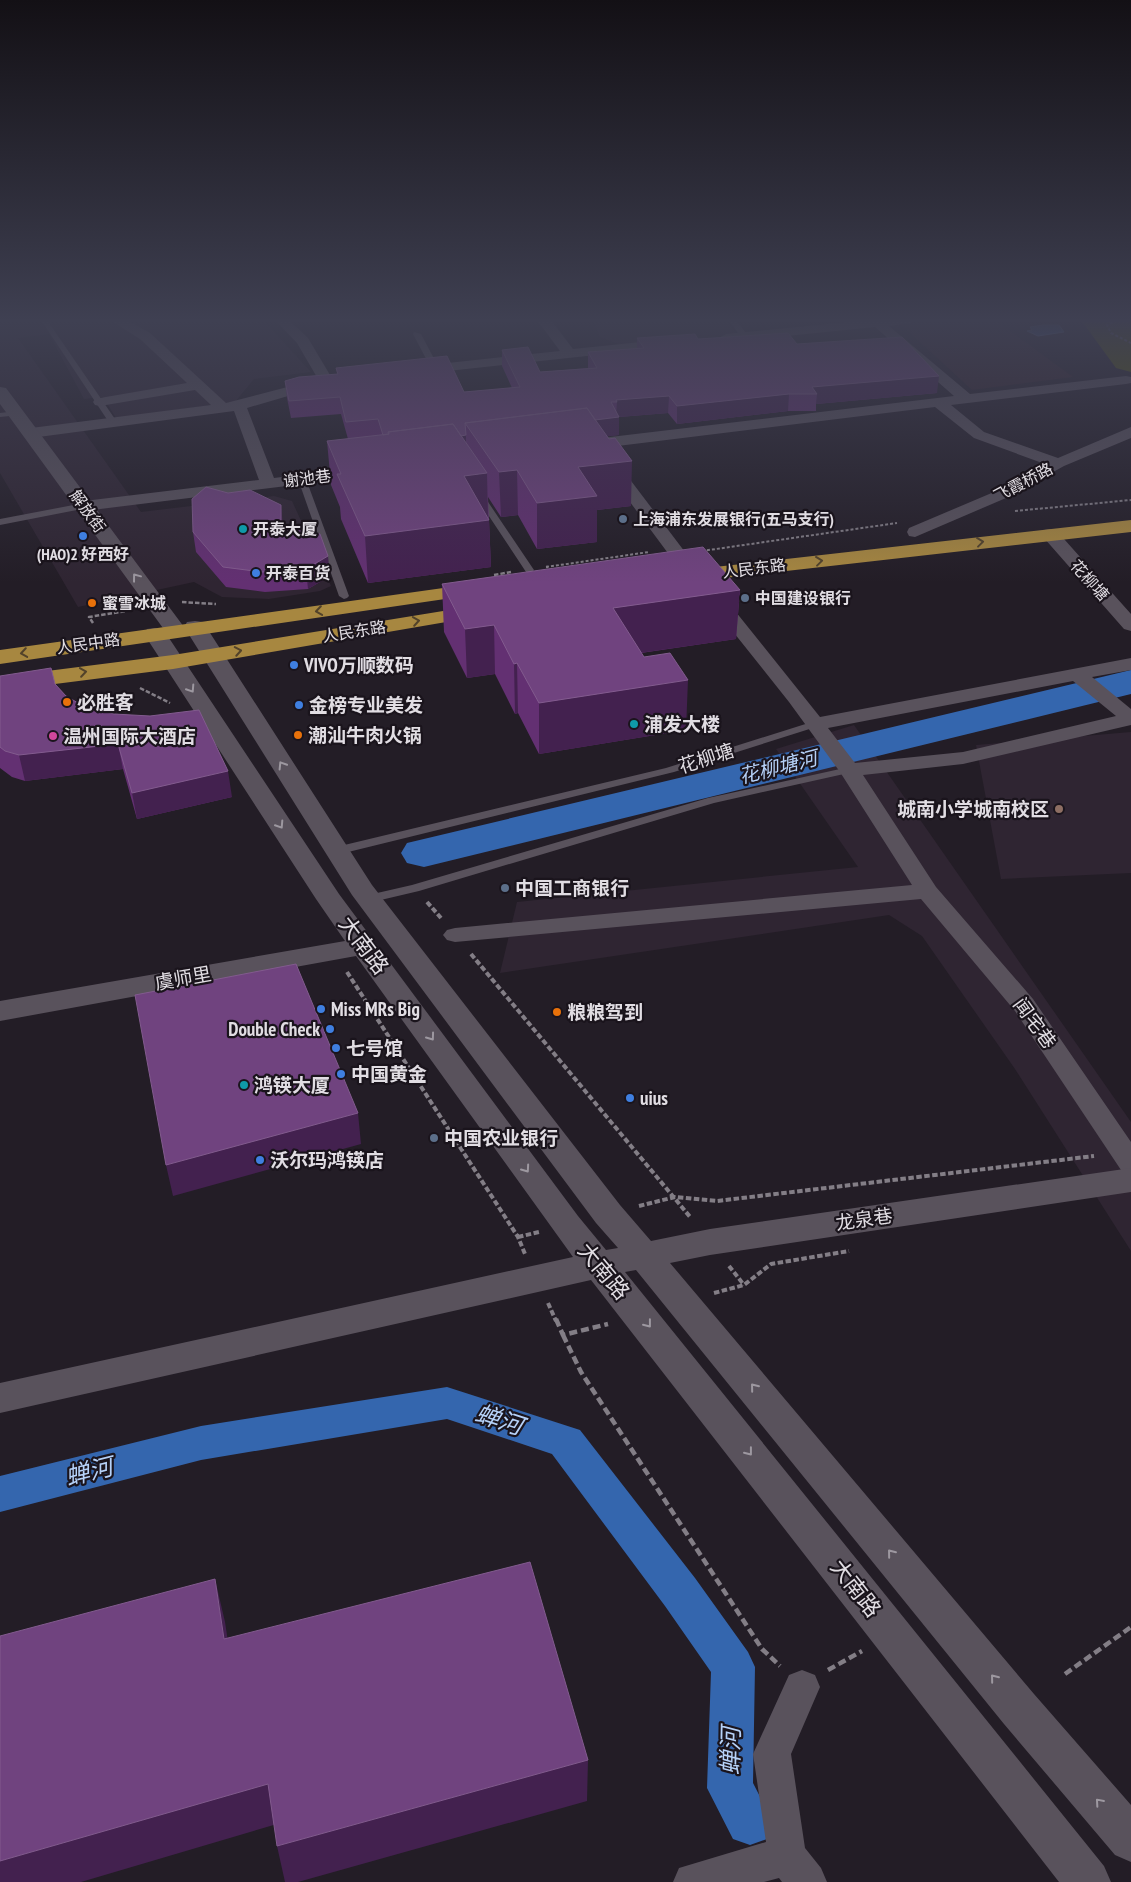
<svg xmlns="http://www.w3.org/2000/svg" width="1131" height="1882" font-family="'PT Sans Narrow','Noto Sans SC',sans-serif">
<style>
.built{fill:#2f2532}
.medical{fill:#32212a}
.forest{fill:#5a5d00}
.water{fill:#3466ae;stroke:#688abe}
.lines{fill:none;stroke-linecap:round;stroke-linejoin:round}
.canal{fill:#3466ae;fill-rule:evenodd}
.river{fill:#3466ae;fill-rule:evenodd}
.path-far3{stroke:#837e86;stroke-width:2;stroke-dasharray:3 2;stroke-linecap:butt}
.path-far2{stroke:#837e86;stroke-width:2.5;stroke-dasharray:4.5 2;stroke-linecap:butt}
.path-far1{stroke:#837e86;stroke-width:4;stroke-dasharray:5.5 2.5;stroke-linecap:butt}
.path{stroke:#837e86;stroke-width:4.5;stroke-dasharray:8 4;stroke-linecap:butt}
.lane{fill:#59525c;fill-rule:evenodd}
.street{fill:#59525c;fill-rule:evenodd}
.secondary{fill:#59525c;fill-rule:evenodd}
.highway{fill:#a78740;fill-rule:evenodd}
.wall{fill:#633072}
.shaded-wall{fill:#43214f}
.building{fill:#70437f;stroke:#825b8e}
.oneway{stroke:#52422a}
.oneway2{stroke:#9d98a0}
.service-dot{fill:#5c6f8a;stroke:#1a141c;stroke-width:2}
.culture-dot{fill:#0f9aa8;stroke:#1a141c;stroke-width:2}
.shop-dot{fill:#3f7fe0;stroke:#1a141c;stroke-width:2}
.food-dot{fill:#e8710a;stroke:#1a141c;stroke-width:2}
.hotel-dot{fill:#d1479c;stroke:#1a141c;stroke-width:2}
.education-dot{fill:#8d6e63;stroke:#1a141c;stroke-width:2}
.labels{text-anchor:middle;stroke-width:4.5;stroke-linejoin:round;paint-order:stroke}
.far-street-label{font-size:16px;fill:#e1dde3;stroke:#1a141c}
.far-poi-label{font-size:16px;font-weight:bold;fill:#e1dde3;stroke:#1a141c;text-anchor:start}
.poi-label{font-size:19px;font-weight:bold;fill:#e1dde3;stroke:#1a141c;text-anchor:start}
.street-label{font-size:19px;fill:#e1dde3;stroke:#1a141c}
.water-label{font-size:20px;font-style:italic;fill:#b6d2f9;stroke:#1a141c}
.near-street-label{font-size:22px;fill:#e1dde3;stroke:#1a141c}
.near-water-label{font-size:24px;font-style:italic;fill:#b6d2f9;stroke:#1a141c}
</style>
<rect width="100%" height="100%" fill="#231d26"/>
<path class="built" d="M 0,320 L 263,320 L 311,372 L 254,379 L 235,402 L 116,418 L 103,397 L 84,399 L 49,334 L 18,338 L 141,512 L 274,496 L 292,501 L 331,586 L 320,591 L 269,599 L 222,597 L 194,582 L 78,607 L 0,473 Z
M 593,320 L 725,320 L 738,335 L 621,345 L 600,337 Z
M 854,725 L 1131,1122 L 1131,1251 L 1015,1069 L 922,936 L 889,915 L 500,973 L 517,902 L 858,867 L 776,749 Z
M 1131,732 L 1131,873 L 1001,879 L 976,745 Z"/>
<path class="medical" d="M 896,320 L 995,320 L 1073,377 L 972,390 Z"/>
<path class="forest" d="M 1081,320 L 1131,320 L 1131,372 L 1116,368 Z"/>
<path class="water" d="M 1043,325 L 1059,325 L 1064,332 L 1038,336 L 1027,331 L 1032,330 L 1030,327 Z"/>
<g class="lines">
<path class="canal" d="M 447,1387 L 580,1430 L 695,1578 L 748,1652 L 755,1667 L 753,1783 L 773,1822 L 767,1839 L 750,1845 L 733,1839 L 707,1788 L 711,1672 L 665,1606 L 552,1454 L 447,1419 L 201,1460 L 0,1512 L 0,1476 L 201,1426 Z"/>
<path class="river" d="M 1131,670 L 1131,694 L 424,867 L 407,863 L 401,853 L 407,843 Z"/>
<path class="path-far3" d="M 1117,320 L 1107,325 L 1111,333 L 1131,343
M 1015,511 L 1131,500
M 702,551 L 897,523
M 546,567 L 649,552"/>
<path class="path-far2" d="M 546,567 L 548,567
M 494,575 L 511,572
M 182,602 L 216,604
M 93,623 L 89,617 L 132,610
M 140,688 L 170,703"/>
<path class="path-far1" d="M 427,902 L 441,918
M 471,954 L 691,1218
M 347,972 L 518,1237 L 525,1254
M 639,1206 L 675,1197 L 717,1201 L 1094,1156
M 518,1237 L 539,1232
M 729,1266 L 744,1285
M 714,1293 L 744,1285 L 771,1264 L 849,1251
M 548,1303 L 556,1321"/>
<path class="path" d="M 556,1319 L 563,1335 L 608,1324
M 563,1335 L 581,1372 L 762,1649 L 780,1666
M 828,1670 L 862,1651
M 1065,1674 L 1131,1627"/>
<path class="lane" d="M 41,320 L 47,320 L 117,422 L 116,424 L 110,424 Z
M 729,320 L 736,320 L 749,337 L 748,339 L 742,339 Z
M 414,332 L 421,334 L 439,368 L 438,370 L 431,368 L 413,334 Z
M 16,411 L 19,411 L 19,415 L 0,417 L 0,413 Z
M 299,477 L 306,479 L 349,596 L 347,598 L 344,599 L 339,596 L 298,479 Z
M 476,493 L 482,493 L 534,570 L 532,572 L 526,572 L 475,495 Z
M 84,503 L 88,506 L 87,508 L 0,525 L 0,519 Z
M 815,721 L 819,722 L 819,726 L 674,772 L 336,855 L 330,851 L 336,847 L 666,768 Z
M 849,767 L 853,768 L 854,770 L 853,772 L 714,803 L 419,891 L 368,903 L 362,899 L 364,896 L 412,885 L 708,798 Z"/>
<path class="street" d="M 110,320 L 127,320 L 150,333 L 226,403 L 318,379 L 297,343 L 275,320 L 289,320 L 308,338 L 333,380 L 322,386 L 247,408 L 274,478 L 360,467 L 368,472 L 360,477 L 84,511 L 78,509 L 76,506 L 84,501 L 259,480 L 234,411 L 31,438 L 26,436 L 23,433 L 26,430 L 31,428 L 211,405 L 195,390 L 100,406 L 95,405 L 93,402 L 95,399 L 100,398 L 187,383 L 140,339 Z
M 537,320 L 551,320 L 573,349 L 670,339 L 677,343 L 670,347 L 420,374 L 413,370 L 420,366 L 560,351 Z
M 868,320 L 913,320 L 911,323 L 889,326 L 970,394 L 1126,376 L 1131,377 L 1131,383 L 1126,384 L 951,405 L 984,432 L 1058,458 L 1131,427 L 1131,438 L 1064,466 L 1006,498 L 915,537 L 909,536 L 907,532 L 909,528 L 994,492 L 1045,464 L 974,438 L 935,407 L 585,450 L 577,445 L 585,440 L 954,396 L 875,327 L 726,342 L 719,338 L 726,334 Z
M 613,463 L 619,465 L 688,556 L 703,571 L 820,717 L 1131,658 L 1131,670 L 1092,677 L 1131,709 L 1131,725 L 963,764 L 863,775 L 936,887 L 1033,999 L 1131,1142 L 1131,1173 L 1121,1170 L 1015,1011 L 921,899 L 455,942 L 447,940 L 443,935 L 447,930 L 455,928 L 912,885 L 840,772 L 789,702 L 691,579 L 676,564 L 607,471 L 605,468 ZM 1073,681 L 1116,716 L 963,752 L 855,763 L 828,728 Z
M 1050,529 L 1056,530 L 1131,614 L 1131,631 L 1124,629 L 1044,538 L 1042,534 L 1044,530 Z
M 802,1670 L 815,1675 L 820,1687 L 791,1754 L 805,1848 L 821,1868 L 827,1882 L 782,1882 L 779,1878 L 764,1882 L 673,1882 L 679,1868 L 766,1842 L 753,1754 L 789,1675 Z"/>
<path class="secondary" d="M 0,387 L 6,388 L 184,627 L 187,622 L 195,621 L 203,622 L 372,885 L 620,1205 L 651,1241 L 710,1229 L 1131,1168 L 1131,1192 L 710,1255 L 670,1263 L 1034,1694 L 1131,1805 L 1131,1862 L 1115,1855 L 1004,1724 L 636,1270 L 625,1272 L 1104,1866 L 1111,1882 L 1059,1882 L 591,1280 L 0,1413 L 0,1383 L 573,1257 L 356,956 L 0,1021 L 0,1001 L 345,941 L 316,899 L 144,634 L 147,629 L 155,628 L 163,629 L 339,894 L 578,1216 L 606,1250 L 618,1248 L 596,1223 L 352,895 L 186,630 L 184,635 L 176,636 L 168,635 L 0,404 Z"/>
<path class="highway" d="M 1131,520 L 1131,532 L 688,582 L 681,580 L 678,576 L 681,572 L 688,570 Z
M 479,583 L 486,585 L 489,589 L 486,593 L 0,664 L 0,650 Z
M 480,605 L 487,607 L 491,611 L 487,615 L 173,669 L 0,691 L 0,677 L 173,655 Z"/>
</g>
<path class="wall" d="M 637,338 L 698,339 L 797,344 L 937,393 L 816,404 L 816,411 L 788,411 L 677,424 L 668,413 L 619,417 L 619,435 L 607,436 L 631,506 L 597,510 L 597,542 L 537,549 L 518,515 L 501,517 L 488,497 L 491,567 L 368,583 L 341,519 L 340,507 L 331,485 L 327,441 L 348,439 L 341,414 L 291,418 L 287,398 L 285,381 L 337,374 L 336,368 L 464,392 L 512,388 L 502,366 L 502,350 L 540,372 L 588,368 L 588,352 L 637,349 Z
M 283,527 L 330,576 L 308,589 L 265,592 L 226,587 L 196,552 L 193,532 Z
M 442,584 L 740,590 L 736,639 L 641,653 L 686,730 L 539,754 L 518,713 L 515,714 L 495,674 L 467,678 L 444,632 Z
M 0,676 L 55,684 L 66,696 L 232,797 L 137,819 L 123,769 L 25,781 L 12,777 L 0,768 Z"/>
<path class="shaded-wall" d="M 939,376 L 937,393 L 816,404 L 817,394 L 812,387 Z
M 789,394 L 788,411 L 677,424 L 677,406 Z
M 669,396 L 668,413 L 619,417 L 619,435 L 485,451 L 473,434 L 616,417 L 617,402 L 616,400 Z
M 466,435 L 466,453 L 390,444 Z
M 632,461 L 631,506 L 597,510 L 597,542 L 537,549 L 537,503 L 578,467 Z
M 517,470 L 518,515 L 501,517 L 499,472 Z
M 487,473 L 488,518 L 464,476 Z
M 281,505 L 283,525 L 284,546 L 281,526 Z
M 489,520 L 491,567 L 368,583 L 365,536 Z
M 328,556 L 330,576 L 308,589 L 306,569 Z
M 740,590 L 736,639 L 612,657 L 613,608 Z
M 494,625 L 495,674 L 467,678 L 465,629 Z
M 517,663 L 518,713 L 515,714 L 514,664 Z
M 688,680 L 686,730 L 539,754 L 539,703 Z
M 118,744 L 123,769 L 25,781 L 19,755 Z
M 228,771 L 232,797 L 137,819 L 132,793 Z
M 358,1113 L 361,1144 L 173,1196 L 166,1165 Z
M 215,1579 L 225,1622 L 234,1681 L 224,1639 Z
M 588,1760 L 587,1801 L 298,1882 L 285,1882 L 277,1846 Z
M 268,1784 L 277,1824 L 81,1882 L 0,1882 L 0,1861 Z"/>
<path class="building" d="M 788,333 L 797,344 L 902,337 L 939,376 L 812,387 L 817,394 L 789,394 L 677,406 L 669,396 L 616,400 L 617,402 L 611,402 L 619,417 L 595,420 L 587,408 L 465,423 L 466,435 L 461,436 L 453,424 L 388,432 L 389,434 L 383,435 L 378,419 L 346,422 L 340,397 L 289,401 L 285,381 L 299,377 L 338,374 L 336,368 L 447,356 L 464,392 L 520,387 L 502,350 L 528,347 L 540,372 L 597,368 L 588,352 L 644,348 L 637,338 L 695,334 L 698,339 Z
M 587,408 L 609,439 L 615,438 L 632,461 L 578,467 L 597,496 L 537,503 L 517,470 L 499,472 L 465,423 Z
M 453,424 L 487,473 L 464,476 L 489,520 L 365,536 L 337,474 L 341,474 L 327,441 L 389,434 L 388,432 Z
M 206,487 L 228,493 L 250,490 L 281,505 L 281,526 L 320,534 L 328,556 L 306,569 L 262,572 L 223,567 L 193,532 L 192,499 Z
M 703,547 L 740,590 L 613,608 L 644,657 L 670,653 L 688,680 L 539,703 L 517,663 L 514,664 L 494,625 L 465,629 L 442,584 Z
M 51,668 L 55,684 L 66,696 L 85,707 L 114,714 L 150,716 L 199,710 L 228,771 L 132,793 L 118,744 L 19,755 L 5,751 L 0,747 L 0,676 Z
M 296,964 L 358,1113 L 166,1165 L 135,995 Z
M 530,1562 L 588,1760 L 277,1846 L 268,1784 L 0,1861 L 0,1636 L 215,1579 L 224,1639 Z"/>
<defs><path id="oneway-chevron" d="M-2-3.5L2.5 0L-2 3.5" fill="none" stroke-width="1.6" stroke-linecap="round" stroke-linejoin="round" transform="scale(1.25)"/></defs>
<g class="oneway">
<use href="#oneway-chevron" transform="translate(980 542) rotate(-7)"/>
<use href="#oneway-chevron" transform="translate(819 561) rotate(-7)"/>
<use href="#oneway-chevron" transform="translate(319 611) rotate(172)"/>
<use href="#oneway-chevron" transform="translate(416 621) rotate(-9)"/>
<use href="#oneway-chevron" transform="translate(238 651) rotate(-10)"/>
<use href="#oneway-chevron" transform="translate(24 653) rotate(171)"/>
<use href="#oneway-chevron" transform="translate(83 672) rotate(-8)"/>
</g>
<g class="oneway2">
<use href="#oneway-chevron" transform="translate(136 577) rotate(-127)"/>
<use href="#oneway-chevron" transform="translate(191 689) rotate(57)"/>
<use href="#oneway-chevron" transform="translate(282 765) rotate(-122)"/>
<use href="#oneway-chevron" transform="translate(280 825) rotate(57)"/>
<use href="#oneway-chevron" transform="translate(431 1037) rotate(54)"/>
<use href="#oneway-chevron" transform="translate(526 1169) rotate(55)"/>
<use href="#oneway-chevron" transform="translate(648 1324) rotate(52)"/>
<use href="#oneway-chevron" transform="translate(754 1387) rotate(-129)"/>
<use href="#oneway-chevron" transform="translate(749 1452) rotate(52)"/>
<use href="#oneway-chevron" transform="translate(891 1553) rotate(-129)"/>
<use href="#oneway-chevron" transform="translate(994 1678) rotate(-129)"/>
<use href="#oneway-chevron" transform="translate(1099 1802) rotate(-131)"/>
</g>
<linearGradient id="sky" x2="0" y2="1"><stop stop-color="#131015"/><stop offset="0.55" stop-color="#3f4052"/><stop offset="1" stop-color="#3f4052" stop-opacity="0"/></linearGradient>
<rect width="1131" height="583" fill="url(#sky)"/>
<g class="service-dot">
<circle cx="623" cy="519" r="5"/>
<circle cx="745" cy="598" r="5"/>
<circle cx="505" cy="888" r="5"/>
<circle cx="434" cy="1138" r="5"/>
</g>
<g class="culture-dot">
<circle cx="243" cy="529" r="5"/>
<circle cx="634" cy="724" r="5"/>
<circle cx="244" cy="1085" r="5"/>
</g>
<g class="shop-dot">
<circle cx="83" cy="536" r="5"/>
<circle cx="256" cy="573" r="5"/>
<circle cx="294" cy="665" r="5"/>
<circle cx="299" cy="705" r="5"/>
<circle cx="321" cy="1009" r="5"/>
<circle cx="330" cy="1029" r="5"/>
<circle cx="336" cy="1048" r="5"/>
<circle cx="341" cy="1074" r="5"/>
<circle cx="630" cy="1098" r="5"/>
<circle cx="260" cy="1160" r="5"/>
</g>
<g class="food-dot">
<circle cx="92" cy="603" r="5"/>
<circle cx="67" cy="702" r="5"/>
<circle cx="298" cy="735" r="5"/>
<circle cx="557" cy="1012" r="5"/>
</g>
<circle class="hotel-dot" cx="53" cy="736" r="5"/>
<circle class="education-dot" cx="1059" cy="809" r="5"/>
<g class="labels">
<g class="far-street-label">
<text transform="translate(307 478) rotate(-7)" y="6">谢池巷</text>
<text transform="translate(1023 482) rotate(-28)" y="6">飞霞桥路</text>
<text transform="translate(88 511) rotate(54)" y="6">解放街</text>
<text transform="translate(754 568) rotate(-7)" y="6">人民东路</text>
<text transform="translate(1090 580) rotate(48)" y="6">花柳塘</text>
<text transform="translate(354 631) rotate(-9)" y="6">人民东路</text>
<text transform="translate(88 643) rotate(-8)" y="6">人民中路</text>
</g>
<g class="far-poi-label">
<text x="633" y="525">上海浦东发展银行(五马支行)</text>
<text x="253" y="535">开泰大厦</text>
<text x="83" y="560" text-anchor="middle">(HAO)2 好西好</text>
<text x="266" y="579">开泰百货</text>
<text x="755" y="604">中国建设银行</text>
<text x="102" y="609">蜜雪冰城</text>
</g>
<g class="poi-label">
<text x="304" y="672">VIVO万顺数码</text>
<text x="77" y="709">必胜客</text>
<text x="309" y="712">金榜专业美发</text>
<text x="644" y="731">浦发大楼</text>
<text x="308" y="742">潮汕牛肉火锅</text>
<text x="63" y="743">温州国际大酒店</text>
<text x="1049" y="816" text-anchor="end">城南小学城南校区</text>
<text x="515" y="895">中国工商银行</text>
<text x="331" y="1016">Miss MRs Big</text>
<text x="567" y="1019">粮粮驾到</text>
<text x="320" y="1036" text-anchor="end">Double Check</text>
<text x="346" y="1055">七号馆</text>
<text x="351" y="1081">中国黄金</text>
<text x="254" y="1092">鸿锳大厦</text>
<text x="640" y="1105">uius</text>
<text x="444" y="1145">中国农业银行</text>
<text x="270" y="1167">沃尔玛鸿锳店</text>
</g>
<g class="street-label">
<text transform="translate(706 758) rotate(-18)" y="7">花柳塘</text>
<text transform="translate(183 978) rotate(-10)" y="7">虞师里</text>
<text transform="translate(1035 1023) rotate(54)" y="7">闻宅巷</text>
<text transform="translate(864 1219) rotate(-8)" y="7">龙泉巷</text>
</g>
<g class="water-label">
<text transform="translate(778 767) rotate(-14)" y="7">花柳塘河</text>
</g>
<g class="near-street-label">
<text transform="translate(364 945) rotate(53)" y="8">大南路</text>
<text transform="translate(604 1271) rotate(50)" y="8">大南路</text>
<text transform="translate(856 1588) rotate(52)" y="8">大南路</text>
</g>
<g class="near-water-label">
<text transform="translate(499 1420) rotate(18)" y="8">蝉河</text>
<text transform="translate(89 1472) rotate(-14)" y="8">蝉河</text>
<text transform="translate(731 1751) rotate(-89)" y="8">蝉河</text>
</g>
</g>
</svg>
